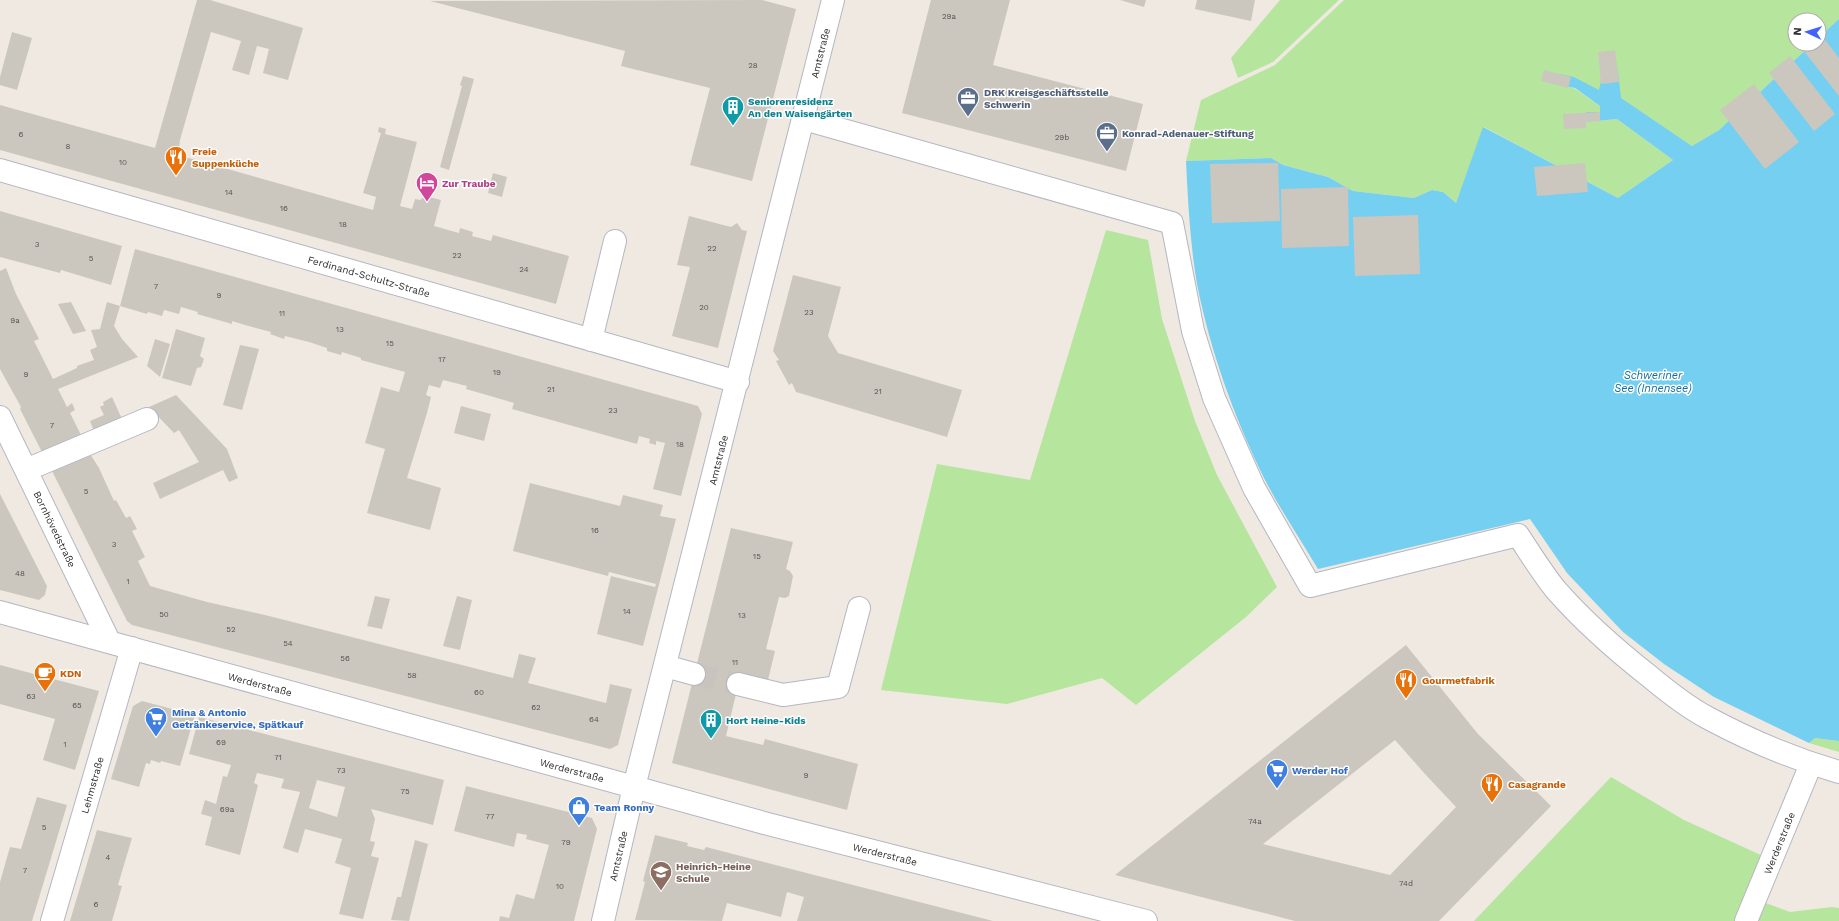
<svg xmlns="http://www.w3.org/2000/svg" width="1839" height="921" font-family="'Work Sans',sans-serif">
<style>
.green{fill:#b6e59e}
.water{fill:#75cff0}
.building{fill:#cbc7bf;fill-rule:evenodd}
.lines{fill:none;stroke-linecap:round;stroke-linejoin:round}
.minor-tunnel{stroke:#c8c4bd;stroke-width:22;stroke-dasharray:22 11;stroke-linecap:butt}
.minor-casing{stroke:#b4b7c1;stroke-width:24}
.minor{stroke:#fff;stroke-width:22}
.labels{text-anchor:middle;stroke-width:3;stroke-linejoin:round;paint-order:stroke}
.number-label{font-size:8px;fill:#555452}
.street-label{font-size:10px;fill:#2e2e2e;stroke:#fff}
.service-label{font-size:10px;font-weight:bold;fill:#4e5e75;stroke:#fff;text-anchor:start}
.culture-label{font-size:10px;font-weight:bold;fill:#0d838f;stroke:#fff;text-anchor:start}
.food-label{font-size:10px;font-weight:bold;fill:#c56008;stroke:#fff;text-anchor:start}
.hotel-label{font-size:10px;font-weight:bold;fill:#b23c85;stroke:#fff;text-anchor:start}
.shop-label{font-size:10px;font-weight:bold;fill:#366cbe;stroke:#fff;text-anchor:start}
.education-label{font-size:10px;font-weight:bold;fill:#785e54;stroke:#fff;text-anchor:start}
.water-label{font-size:11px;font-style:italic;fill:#0d6fa3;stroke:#fff}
</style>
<rect width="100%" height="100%" fill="#efe9e1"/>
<path class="green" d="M 1280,0 L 1339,0 L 1273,62 L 1238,78 L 1231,58 Z
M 1344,0 L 1839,0 L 1839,19 L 1819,37 L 1819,20 L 1795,20 L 1795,44 L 1812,44 L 1719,130 L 1692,146 L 1620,98 L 1600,91 L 1574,77 L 1548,83 L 1574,88 L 1600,106 L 1601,112 L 1587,122 L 1617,119 L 1673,160 L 1618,198 L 1484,127 L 1456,203 L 1443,192 L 1432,190 L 1414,198 L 1353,191 L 1328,177 L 1283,165 L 1271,158 L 1186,161 L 1201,100 L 1275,65 Z
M 1106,230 L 1148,240 L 1162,319 L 1195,421 L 1217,475 L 1277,587 L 1246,617 L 1136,705 L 1102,678 L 1007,704 L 881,690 L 937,464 L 1030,480 Z
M 1815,738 L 1839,741 L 1839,752 L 1809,743 Z
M 1611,777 L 1684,820 L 1763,856 L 1738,921 L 1474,921 Z
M 1760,901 L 1790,912 L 1832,907 L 1839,908 L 1839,921 L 1752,921 Z"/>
<path class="water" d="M 1839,19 L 1839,741 L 1815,738 L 1809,743 L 1714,697 L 1664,664 L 1623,632 L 1567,573 L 1530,519 L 1318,569 C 1300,539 1280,509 1264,478 C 1234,417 1210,350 1197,284 C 1190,243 1188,202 1186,161 L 1271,158 L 1283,165 L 1328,177 L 1353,191 L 1414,198 L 1432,190 L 1443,192 L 1456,203 L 1483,127 L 1618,198 L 1673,160 L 1617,119 L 1587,122 L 1586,112 L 1600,112 L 1600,106 L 1575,88 L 1548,83 L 1554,73 L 1574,77 L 1599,90 L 1603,70 L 1618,71 L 1621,98 L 1692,146 L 1719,130 L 1812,44 L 1819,44 L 1819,37 Z"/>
<path class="building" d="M 197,0 L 210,0 L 303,28 L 288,80 L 263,73 L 269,49 L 257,46 L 249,75 L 232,70 L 241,41 L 211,32 L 180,140 L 178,155 L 373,210 L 376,197 L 363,193 L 381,133 L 378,132 L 379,127 L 386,129 L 385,134 L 417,142 L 400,206 L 412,209 L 415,199 L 420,200 L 425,196 L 441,200 L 434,226 L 459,233 L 460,228 L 473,232 L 472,236 L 491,241 L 493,235 L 569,256 L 556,304 L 0,150 L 0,105 L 155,148 Z
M 762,0 L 796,9 L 752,181 L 690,165 L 710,88 L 621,66 L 625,51 L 430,1 Z
M 931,0 L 1010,0 L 993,65 L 1143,104 L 1126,171 L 902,113 Z
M 1120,0 L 1146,0 L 1144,7 Z
M 1197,0 L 1255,0 L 1251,21 L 1195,9 Z
M 12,32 L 32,38 L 17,90 L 0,85 L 0,77 Z
M 1819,32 L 1839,58 L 1839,96 L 1800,46 L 1803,44 L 1819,44 Z
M 1615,50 L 1619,82 L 1601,84 L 1598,52 Z
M 1790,56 L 1835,114 L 1814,131 L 1769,73 Z
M 1544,70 L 1571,77 L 1568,88 L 1541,81 Z
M 463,76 L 474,79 L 449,170 L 440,167 L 462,86 L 460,85 Z
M 1754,84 L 1799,142 L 1765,169 L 1720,110 Z
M 1600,112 L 1600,121 L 1586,122 L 1586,128 L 1564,129 L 1563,114 Z
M 1278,163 L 1280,221 L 1212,223 L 1210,164 Z
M 1585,163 L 1588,192 L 1537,196 L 1534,167 Z
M 493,173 L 507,177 L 502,197 L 488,193 Z
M 1348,187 L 1349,246 L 1282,248 L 1281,189 Z
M 0,211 L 122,246 L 111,285 L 61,270 L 60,273 L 0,257 Z
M 1418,215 L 1420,274 L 1355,276 L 1353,217 Z
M 689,216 L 731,227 L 737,223 L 742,230 L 747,231 L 718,348 L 672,336 L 690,267 L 677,265 Z
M 135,249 L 698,406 L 702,414 L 681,496 L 653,489 L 665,443 L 656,441 L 656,445 L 649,443 L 650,439 L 639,436 L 637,444 L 512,409 L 514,403 L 466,389 L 467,386 L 443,380 L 440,388 L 429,385 L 426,395 L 431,397 L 427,413 L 407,478 L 441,488 L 430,530 L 367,513 L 385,449 L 365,443 L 381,387 L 399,392 L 405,372 L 361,360 L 361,358 L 342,352 L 341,355 L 327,351 L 327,348 L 309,342 L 285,336 L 284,339 L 270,334 L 271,332 L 245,325 L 232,321 L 232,324 L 197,314 L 198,312 L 181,307 L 179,314 L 164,310 L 162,316 L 148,312 L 147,314 L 120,306 L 114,326 L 122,339 L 138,357 L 58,389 L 67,407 L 72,403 L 75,410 L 70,413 L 82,437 L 43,454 L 20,409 L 21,407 L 0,369 L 0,271 L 6,268 L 16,294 L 39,339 L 34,341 L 53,379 L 77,368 L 77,366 L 94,360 L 90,350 L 97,347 L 91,330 L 100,329 L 107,302 L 120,306 Z
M 793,275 L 841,287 L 828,336 L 838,353 L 962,390 L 947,437 L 796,392 L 792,383 L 789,385 L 776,361 L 779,360 L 773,351 Z
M 71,302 L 86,331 L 73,334 L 58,304 Z
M 176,329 L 205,338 L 200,356 L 204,359 L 201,367 L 197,368 L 191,386 L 162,378 Z
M 155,339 L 170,344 L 160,377 L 147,366 Z
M 240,345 L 259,349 L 242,410 L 223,405 Z
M 176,395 L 227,449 L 238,478 L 229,482 L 223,470 L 160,499 L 153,483 L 199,462 L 179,430 L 174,433 L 149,407 Z
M 112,397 L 122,419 L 94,431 L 90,421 L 104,415 L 100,407 L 104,405 L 103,402 Z
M 461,406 L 491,414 L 484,441 L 454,433 Z
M 87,449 L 99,468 L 114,501 L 116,500 L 126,518 L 130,516 L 137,529 L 132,531 L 145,557 L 138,561 L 150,586 L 207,602 L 265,615 L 513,678 L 519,654 L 536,658 L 528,683 L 606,703 L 610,684 L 632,689 L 618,745 L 610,749 L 132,625 L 127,621 L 50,467 Z
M 530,483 L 620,506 L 623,495 L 663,505 L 660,516 L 676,519 L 643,646 L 597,634 L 611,576 L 655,587 L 656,584 L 609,572 L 608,576 L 513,551 Z
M 0,494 L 47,586 L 45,595 L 39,600 L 0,590 Z
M 731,528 L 793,542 L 786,569 L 790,571 L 793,576 L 789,596 L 785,598 L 779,597 L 766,649 L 775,651 L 768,680 L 741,673 L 726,736 L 763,745 L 765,739 L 858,764 L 847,810 L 672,763 Z
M 375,596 L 390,599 L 382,629 L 367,626 Z
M 457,596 L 472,600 L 460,650 L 443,646 Z
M 1406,645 L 1478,734 L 1551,806 L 1439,921 L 1295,921 L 1115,875 ZM 1395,740 L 1425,774 L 1456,807 L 1390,875 L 1263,844 Z
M 0,665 L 99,691 L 75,770 L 43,760 L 55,719 L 0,704 Z
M 142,701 L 195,715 L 180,766 L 161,761 L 160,763 L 151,760 L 150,764 L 146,763 L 139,787 L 111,779 L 133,706 Z
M 199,717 L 444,780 L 433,825 L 371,809 L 375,819 L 370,841 L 375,842 L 371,856 L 379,858 L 363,919 L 339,914 L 351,868 L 335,863 L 342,839 L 305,829 L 298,853 L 283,848 L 300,792 L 281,788 L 284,779 L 257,773 L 254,783 L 258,785 L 240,855 L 205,845 L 212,817 L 201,814 L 205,800 L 216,804 L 223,776 L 227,777 L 231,765 L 189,754 ZM 317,780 L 345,787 L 337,817 L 309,808 Z
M 466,786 L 592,818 L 597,829 L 574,921 L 499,921 L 500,916 L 509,918 L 516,894 L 534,899 L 549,845 L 526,839 L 527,835 L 517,833 L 514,847 L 454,831 Z
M 37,797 L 67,805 L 32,921 L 0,921 L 0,882 L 10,847 L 21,849 Z
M 97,830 L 132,838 L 118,885 L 122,886 L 112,921 L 70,921 Z
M 655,835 L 688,843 L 687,846 L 704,850 L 706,847 L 993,921 L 797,921 L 804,897 L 787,892 L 781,917 L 727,903 L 722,921 L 635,920 L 645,882 L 643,881 Z
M 415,840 L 428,844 L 409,921 L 391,920 L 397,897 L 401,897 Z"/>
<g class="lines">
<path class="minor-tunnel" d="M 694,674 L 738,684"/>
<g class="minor-casing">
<path id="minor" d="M 804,119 L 1172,223 L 1193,331 L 1214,398 L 1254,488 L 1310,586 L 1518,535 C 1530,553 1542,573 1556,590 C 1584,622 1616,650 1649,676 C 1667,691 1687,707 1708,718 C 1749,740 1794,759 1839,772
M 0,170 L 738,382
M 591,340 L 615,241
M 0,417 L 109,641
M 26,470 L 147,419
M 0,612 L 764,823 L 1146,921
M 665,666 L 694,674
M 738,684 L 783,695 L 838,687 L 859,608
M 52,921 L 132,648
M 603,921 L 634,787 L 833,0
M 1746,921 L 1811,764"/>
</g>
<use href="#minor" class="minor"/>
</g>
<defs>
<g id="office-pin" transform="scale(1.15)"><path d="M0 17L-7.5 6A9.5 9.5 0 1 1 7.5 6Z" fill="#5c6f8a" stroke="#fff"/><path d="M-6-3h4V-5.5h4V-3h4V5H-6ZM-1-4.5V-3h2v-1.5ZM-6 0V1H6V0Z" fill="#fff"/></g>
<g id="building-pin" transform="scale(1.15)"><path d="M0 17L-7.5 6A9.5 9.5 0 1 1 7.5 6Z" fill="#0f9aa8" stroke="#fff"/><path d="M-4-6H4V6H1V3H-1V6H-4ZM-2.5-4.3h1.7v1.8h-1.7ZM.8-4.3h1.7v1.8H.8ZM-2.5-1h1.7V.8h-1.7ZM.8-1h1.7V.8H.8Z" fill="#fff"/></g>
<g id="restaurant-pin" transform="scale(1.15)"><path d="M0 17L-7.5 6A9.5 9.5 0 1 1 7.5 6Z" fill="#e8710a" stroke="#fff"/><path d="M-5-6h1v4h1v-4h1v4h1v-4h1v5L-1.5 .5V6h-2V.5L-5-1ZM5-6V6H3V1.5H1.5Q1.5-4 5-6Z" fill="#fff"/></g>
<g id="hotel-pin" transform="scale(1.15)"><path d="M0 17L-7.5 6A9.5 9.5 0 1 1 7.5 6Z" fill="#d1479c" stroke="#fff"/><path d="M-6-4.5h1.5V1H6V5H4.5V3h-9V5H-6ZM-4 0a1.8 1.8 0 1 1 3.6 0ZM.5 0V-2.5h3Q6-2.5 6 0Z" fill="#fff"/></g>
<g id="cafe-pin" transform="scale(1.15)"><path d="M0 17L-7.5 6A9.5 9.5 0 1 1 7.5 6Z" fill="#e8710a" stroke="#fff"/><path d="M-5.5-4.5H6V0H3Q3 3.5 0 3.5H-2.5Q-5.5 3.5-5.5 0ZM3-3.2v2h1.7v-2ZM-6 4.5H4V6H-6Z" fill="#fff"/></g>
<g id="supermarket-pin" transform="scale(1.15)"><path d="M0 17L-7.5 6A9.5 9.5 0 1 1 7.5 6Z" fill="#3f7fe0" stroke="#fff"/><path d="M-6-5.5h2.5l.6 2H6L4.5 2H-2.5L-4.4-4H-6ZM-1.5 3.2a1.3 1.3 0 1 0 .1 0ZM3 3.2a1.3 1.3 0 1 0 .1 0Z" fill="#fff"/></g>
<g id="shop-pin" transform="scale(1.15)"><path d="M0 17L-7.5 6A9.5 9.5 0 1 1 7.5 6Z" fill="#3f7fe0" stroke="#fff"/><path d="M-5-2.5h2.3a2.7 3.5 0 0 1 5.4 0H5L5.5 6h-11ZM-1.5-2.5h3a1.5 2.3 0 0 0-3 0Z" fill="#fff"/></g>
<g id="school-pin" transform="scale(1.15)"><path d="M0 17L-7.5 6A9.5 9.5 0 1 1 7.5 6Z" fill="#8d6e63" stroke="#fff"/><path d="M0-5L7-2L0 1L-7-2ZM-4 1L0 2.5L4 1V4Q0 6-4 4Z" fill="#fff"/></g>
</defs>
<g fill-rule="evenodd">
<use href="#office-pin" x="968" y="98"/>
<use href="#building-pin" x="733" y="107"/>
<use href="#office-pin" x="1107" y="133"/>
<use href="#restaurant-pin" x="176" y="157"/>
<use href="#hotel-pin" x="427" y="183"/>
<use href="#cafe-pin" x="45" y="673"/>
<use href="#restaurant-pin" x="1406" y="680"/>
<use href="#supermarket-pin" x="156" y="718"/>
<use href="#building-pin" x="711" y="720"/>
<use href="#supermarket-pin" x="1277" y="770"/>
<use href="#restaurant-pin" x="1492" y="784"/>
<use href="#shop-pin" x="579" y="807"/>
<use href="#school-pin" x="661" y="872"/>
</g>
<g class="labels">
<g class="number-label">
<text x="949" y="19">29a</text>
<text x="753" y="68">28</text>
<text x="21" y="137">6</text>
<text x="1062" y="140">29b</text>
<text x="68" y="149">8</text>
<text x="123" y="165">10</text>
<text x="229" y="195">14</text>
<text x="284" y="211">16</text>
<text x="343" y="227">18</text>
<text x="37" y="247">3</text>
<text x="712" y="251">22</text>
<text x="457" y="258">22</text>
<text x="91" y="261">5</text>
<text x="524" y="272">24</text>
<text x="156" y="289">7</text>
<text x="219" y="298">9</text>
<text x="704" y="310">20</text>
<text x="809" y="315">23</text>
<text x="282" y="316">11</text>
<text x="15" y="323">9a</text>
<text x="340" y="332">13</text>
<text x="390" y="346">15</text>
<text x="442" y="362">17</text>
<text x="497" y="375">19</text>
<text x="26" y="377">9</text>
<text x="551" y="392">21</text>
<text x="878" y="394">21</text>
<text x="613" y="413">23</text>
<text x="52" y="428">7</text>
<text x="680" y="447">18</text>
<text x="86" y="494">5</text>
<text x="595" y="533">16</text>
<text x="114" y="547">3</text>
<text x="757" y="559">15</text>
<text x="20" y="576">48</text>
<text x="128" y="584">1</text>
<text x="627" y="614">14</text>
<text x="164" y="617">50</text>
<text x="742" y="618">13</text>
<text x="231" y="632">52</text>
<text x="288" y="646">54</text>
<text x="345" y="661">56</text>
<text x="735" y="665">11</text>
<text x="412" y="678">58</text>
<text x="479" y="695">60</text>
<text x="31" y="699">63</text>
<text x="77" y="708">65</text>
<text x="536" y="710">62</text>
<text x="594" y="722">64</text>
<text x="221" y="745">69</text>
<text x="65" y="747">1</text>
<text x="278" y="760">71</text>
<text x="341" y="773">73</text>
<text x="806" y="778">9</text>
<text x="405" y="794">75</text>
<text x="227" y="812">69a</text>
<text x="490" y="819">77</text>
<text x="1255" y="824">74a</text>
<text x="44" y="830">5</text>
<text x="566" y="845">79</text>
<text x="108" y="860">4</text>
<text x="25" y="873">7</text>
<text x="1406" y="886">74d</text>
<text x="560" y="889">10</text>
<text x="96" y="907">6</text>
</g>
<g class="street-label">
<text transform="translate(820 53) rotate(-76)" y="4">Amtstraße</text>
<text transform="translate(369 276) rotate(16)" y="4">Ferdinand-Schultz-Straße</text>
<text transform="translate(718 460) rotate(-76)" y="4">Amtstraße</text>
<text transform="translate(55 529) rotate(64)" y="4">Bornhövedstraße</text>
<text transform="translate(260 684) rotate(15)" y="4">Werderstraße</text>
<text transform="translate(572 770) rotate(15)" y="4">Werderstraße</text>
<text transform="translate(92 785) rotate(-74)" y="4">Lehmstraße</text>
<text transform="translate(1779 843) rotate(-68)" y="4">Werderstraße</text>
<text transform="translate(885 854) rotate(14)" y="4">Werderstraße</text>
<text transform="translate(618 856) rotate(-77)" y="4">Amtstraße</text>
</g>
<g class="service-label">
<text x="984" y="96">DRK Kreisgeschäftsstelle<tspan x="984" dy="12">Schwerin</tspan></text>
<text x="1122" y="137">Konrad-Adenauer-Stiftung</text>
</g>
<g class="culture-label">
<text x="748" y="105">Seniorenresidenz<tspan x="748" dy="12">An den Waisengärten</tspan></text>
<text x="726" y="724">Hort Heine-Kids</text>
</g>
<g class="food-label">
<text x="192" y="155">Freie<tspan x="192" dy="12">Suppenküche</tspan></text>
<text x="60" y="677">KDN</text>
<text x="1422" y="684">Gourmetfabrik</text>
<text x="1508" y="788">Casagrande</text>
</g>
<g class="hotel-label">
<text x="442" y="187">Zur Traube</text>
</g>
<g class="shop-label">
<text x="172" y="716">Mina &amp; Antonio<tspan x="172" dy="12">Getränkeservice, Spätkauf</tspan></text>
<text x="1292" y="774">Werder Hof</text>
<text x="594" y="811">Team Ronny</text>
</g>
<g class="education-label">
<text x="676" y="870">Heinrich-Heine<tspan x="676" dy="12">Schule</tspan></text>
</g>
<g class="water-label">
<text x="1653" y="379">Schweriner<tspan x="1653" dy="13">See (Innensee)</tspan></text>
</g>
</g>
<g transform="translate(1807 32) rotate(274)"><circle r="19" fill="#ffffff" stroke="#ababab"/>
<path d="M0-3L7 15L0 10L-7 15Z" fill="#4264fb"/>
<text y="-6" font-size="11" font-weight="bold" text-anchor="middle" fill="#2e2e2e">N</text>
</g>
</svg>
